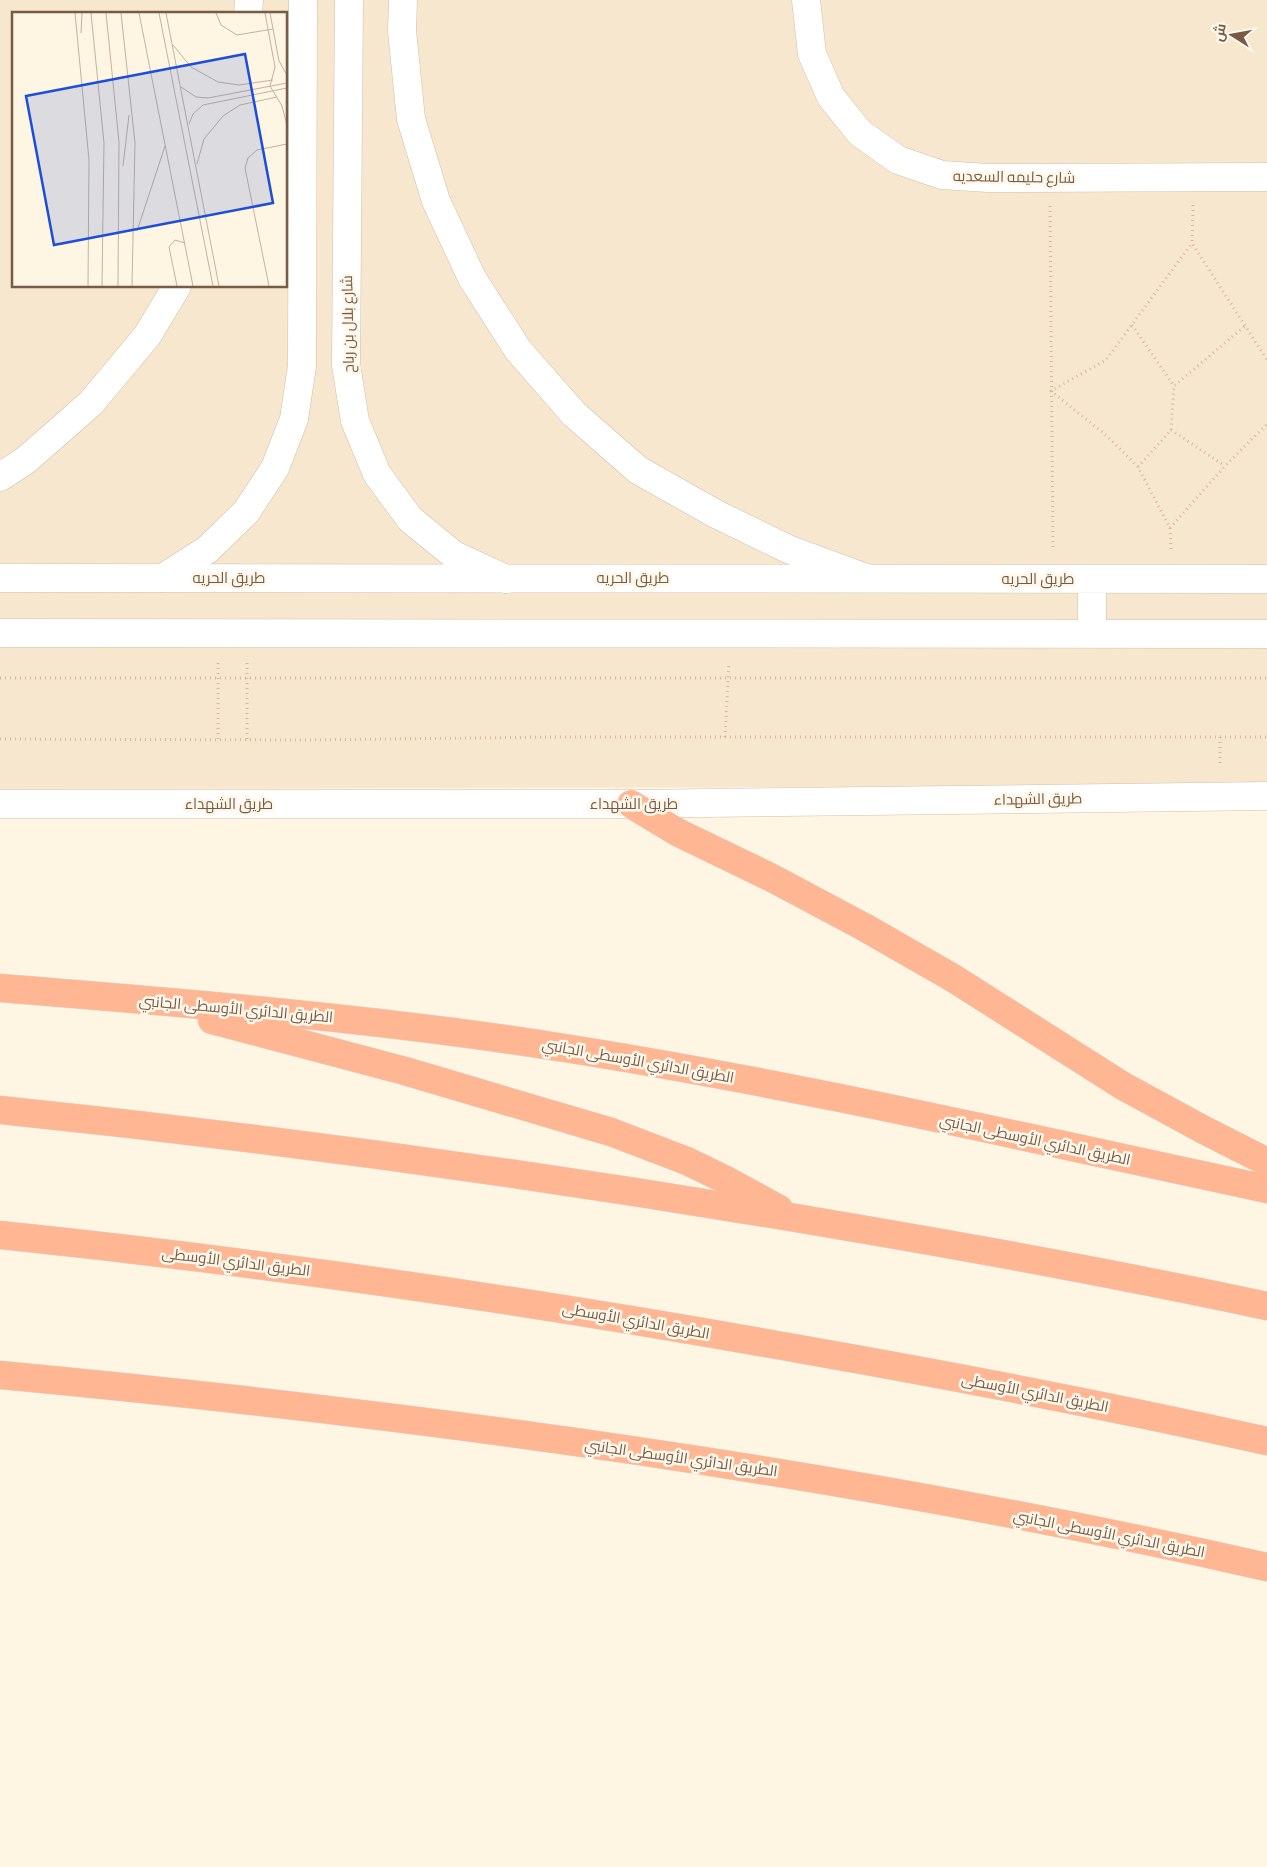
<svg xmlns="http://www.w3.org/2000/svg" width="1267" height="1867" font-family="Barlow,Cairo,sans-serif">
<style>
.residential{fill:#f7e7cf;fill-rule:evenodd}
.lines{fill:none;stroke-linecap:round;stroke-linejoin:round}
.street-casing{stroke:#d2bfaa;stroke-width:29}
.secondary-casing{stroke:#d6bfa7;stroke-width:29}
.highway-casing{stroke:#dfd8d3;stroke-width:29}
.path{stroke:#dbb79a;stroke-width:3;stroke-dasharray:1 4;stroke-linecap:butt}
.street{stroke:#fff;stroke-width:28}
.secondary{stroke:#fff;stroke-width:28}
.highway{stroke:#feb693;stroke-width:28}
.labels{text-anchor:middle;stroke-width:5;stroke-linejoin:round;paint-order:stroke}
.street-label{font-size:15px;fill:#785b46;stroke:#fff8ea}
.inset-road{fill:none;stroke:#c4b29f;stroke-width:1}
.view{fill:#1d4ed8;fill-opacity:0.15;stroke:#1d4ed8;stroke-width:2.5}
.inset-edge{fill:none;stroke:#785b46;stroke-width:2.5}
</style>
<rect width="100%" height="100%" fill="#fef5e2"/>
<path class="residential" d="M 0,0 L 1267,0 L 1267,786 L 0,789 ZM 14,14 L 286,14 L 286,286 L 14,286 Z"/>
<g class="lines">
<g class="street-casing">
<path id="street" d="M 349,0 L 346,365 L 355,421 L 377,474 L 410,519 L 454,555 L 506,579
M 403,0 L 402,31 L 411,119 L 436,201 L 472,278 L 518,350 L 574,414 L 638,470 L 716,514 L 788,549 L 866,578
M 806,0 L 812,54 L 831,97 L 860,133 L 898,160 L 942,175 L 988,178 L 1267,177
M 248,14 L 249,0
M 0,477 L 26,460 L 91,403 L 147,336 L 177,286
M 163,578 L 208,549 L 246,512 L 275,468 L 294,419 L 302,366 L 303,0"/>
</g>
<g class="secondary-casing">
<path id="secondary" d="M 0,578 L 1267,579
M 0,633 L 1267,634
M 1092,634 L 1092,579
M 0,804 L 631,804 L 1267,796"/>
</g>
<g class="highway-casing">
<path id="highway" d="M 631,804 L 679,833 L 772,878 L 864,927 L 953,978 L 1123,1086 L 1204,1130 L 1267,1162
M 0,988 C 186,1003 374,1018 558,1047 C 796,1084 1032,1139 1267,1189
M 212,1020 L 405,1071 L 611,1132 L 687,1161 L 724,1179 L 779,1209
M 0,1110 C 282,1139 563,1178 843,1226 C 985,1250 1126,1276 1267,1306
M 0,1235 C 270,1263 538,1302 805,1350 C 959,1377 1114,1407 1267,1441
M 0,1375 C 425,1415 850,1473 1267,1567"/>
</g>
<path class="path" d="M 1193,205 L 1192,243 L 1267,360
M 1050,206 L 1053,550
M 1132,325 L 1174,386 L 1245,326
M 1171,430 L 1225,466
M 1138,467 L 1171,430 L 1174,386
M 1170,528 L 1225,466 L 1267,424
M 1171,549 L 1170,528 L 1138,467 L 1107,436 L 1051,391 L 1106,360 L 1192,243
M 218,663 L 218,740
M 247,663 L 247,740
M 0,678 L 1267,678
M 725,737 L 729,663
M 1220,737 L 1220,767
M 0,739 L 302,740 L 557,737 L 1267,737"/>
<use href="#street" class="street"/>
<use href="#secondary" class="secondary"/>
<use href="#highway" class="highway"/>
</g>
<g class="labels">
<g class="street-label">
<text transform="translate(1014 177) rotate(1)" y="5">شارع حليمه السعديه</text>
<text transform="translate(348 324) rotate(-91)" y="5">شارع بلال بن رباح</text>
<text x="229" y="583">طريق الحريه</text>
<text x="633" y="583">طريق الحريه</text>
<text x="1038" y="584">طريق الحريه</text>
<text transform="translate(1038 799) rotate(-1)" y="5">طريق الشهداء</text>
<text x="229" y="809">طريق الشهداء</text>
<text x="634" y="809">طريق الشهداء</text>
<text transform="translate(236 1009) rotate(5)" y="5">الطريق الدائري الأوسطى الجانبي</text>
<text transform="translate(638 1061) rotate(10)" y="5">الطريق الدائري الأوسطى الجانبي</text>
<text transform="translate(1035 1140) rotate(12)" y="5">الطريق الدائري الأوسطى الجانبي</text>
<text transform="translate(236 1262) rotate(7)" y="5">الطريق الدائري الأوسطى</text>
<text transform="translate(636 1321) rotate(10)" y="5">الطريق الدائري الأوسطى</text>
<text transform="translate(1035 1393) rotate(11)" y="5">الطريق الدائري الأوسطى</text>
<text transform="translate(681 1458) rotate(8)" y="5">الطريق الدائري الأوسطى الجانبي</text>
<text transform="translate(1109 1534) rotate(11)" y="5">الطريق الدائري الأوسطى الجانبي</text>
</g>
</g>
<g transform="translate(12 12)">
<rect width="275" height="275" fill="#fef5e2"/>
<path class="inset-road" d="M 63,1 L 77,148 L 76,274M 79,1 L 92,131 L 90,274M 94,1 L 107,130 L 106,274M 109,1 L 123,131 L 120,274M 127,1 L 181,274M 147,1 L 201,274M 154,1 L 207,274M 204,1 L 209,13 L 225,23 L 261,17M 253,1 L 263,55 L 258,74 L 270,94 L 275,113M 258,1 L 267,49 L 275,63M 69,21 L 70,1M 161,33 L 179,55 L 206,70 L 227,73 L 261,68M 169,75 L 184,85 L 196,86 L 275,71M 177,112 L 181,102 L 191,93 L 275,76M 185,152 L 192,127 L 211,104 L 228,93 L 265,85M 111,154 L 117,103M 125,219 L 153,134M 165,274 L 157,235 L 163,228 L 173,231M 257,274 L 233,156 L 236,146 L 245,138 L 275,132"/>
<path class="view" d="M 233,42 L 261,191 L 42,233 L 14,84 Z"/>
<rect width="275" height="275" class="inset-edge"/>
</g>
<g transform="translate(1232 35) rotate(281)" stroke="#fff8ea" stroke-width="4" paint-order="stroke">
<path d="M0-4L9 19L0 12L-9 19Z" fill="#785b46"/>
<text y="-8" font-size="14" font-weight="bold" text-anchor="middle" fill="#785b46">ش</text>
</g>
</svg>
